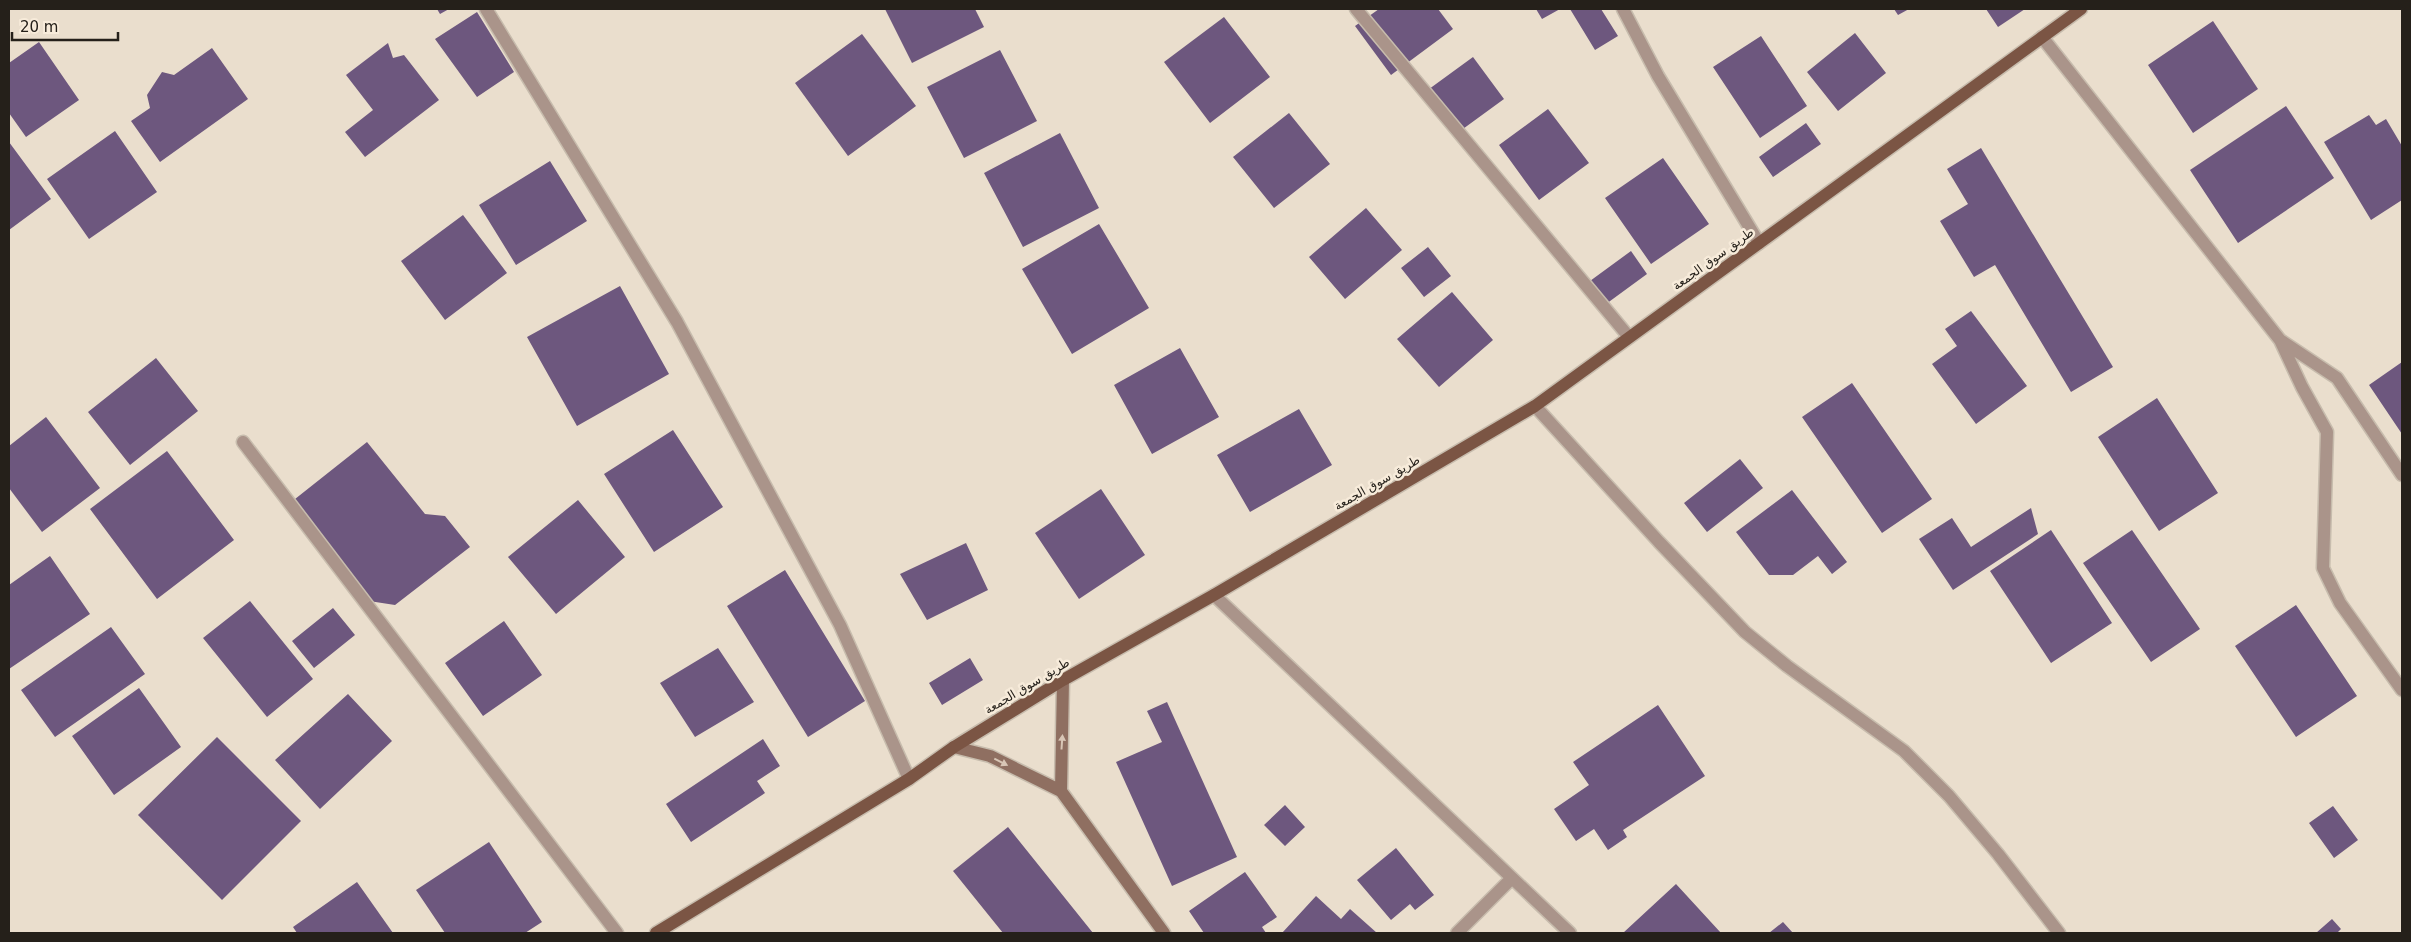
<svg xmlns="http://www.w3.org/2000/svg" width="2411" height="942" font-family="'DejaVu Sans','Noto Sans Arabic',sans-serif">
<style>
.building{fill:#6d577e}
.lines{fill:none;stroke-linecap:round;stroke-linejoin:round}
.street-casing{stroke:#c7bcad;stroke-width:15}
.secondary-casing{stroke:#c7bcad;stroke-width:15}
.primary-casing{stroke:#c7bcad;stroke-width:15}
.street{stroke:#aa948a;stroke-width:12}
.secondary{stroke:#8f6f61;stroke-width:12}
.primary{stroke:#7b5544;stroke-width:12}
.oneway{fill:#d8c6b6}
.labels{text-anchor:middle;stroke-width:5;stroke-linejoin:round;paint-order:stroke}
.street-label{font-size:12px;fill:#25201a;stroke:#f7ebda}
</style>
<rect width="100%" height="100%" fill="#eadecd"/>
<path class="building" d="M 437,9 L 449,9 L 440,14 Z
M 885,9 L 975,9 L 984,27 L 912,63 Z
M 1379,9 L 1438,9 L 1453,29 L 1391,75 L 1355,26 Z
M 1536,9 L 1560,9 L 1542,19 Z
M 1570,9 L 1601,9 L 1618,36 L 1595,50 Z
M 1894,9 L 1909,9 L 1898,15 Z
M 1986,9 L 2025,9 L 1998,27 Z
M 477,12 L 514,72 L 477,97 L 435,39 Z
M 1224,17 L 1270,77 L 1210,123 L 1164,62 Z
M 2213,21 L 2258,89 L 2193,133 L 2148,65 Z
M 1855,33 L 1886,73 L 1838,111 L 1807,72 Z
M 862,34 L 916,106 L 848,156 L 795,83 Z
M 1761,36 L 1807,106 L 1760,138 L 1713,67 Z
M 39,42 L 79,100 L 26,137 L 9,113 L 9,63 Z
M 388,43 L 393,58 L 404,55 L 439,100 L 365,157 L 345,132 L 373,110 L 346,75 Z
M 212,48 L 248,99 L 160,162 L 131,121 L 150,108 L 147,95 L 162,72 L 174,75 Z
M 1000,50 L 1037,121 L 964,158 L 927,87 Z
M 1473,57 L 1504,99 L 1456,134 L 1425,92 Z
M 2286,106 L 2334,178 L 2238,243 L 2190,170 Z
M 1548,109 L 1589,163 L 1539,200 L 1499,145 Z
M 1289,113 L 1330,164 L 1274,208 L 1233,157 Z
M 2369,115 L 2376,125 L 2386,119 L 2402,146 L 2402,200 L 2371,220 L 2324,142 Z
M 1806,123 L 1821,144 L 1773,177 L 1759,157 Z
M 115,131 L 157,192 L 89,239 L 47,179 Z
M 1060,133 L 1099,208 L 1023,247 L 984,173 Z
M 9,142 L 51,199 L 9,230 Z
M 1981,148 L 2113,367 L 2071,392 L 1995,265 L 1974,277 L 1940,221 L 1968,204 L 1947,169 Z
M 1663,158 L 1709,224 L 1651,264 L 1605,198 Z
M 550,161 L 587,221 L 516,265 L 479,205 Z
M 1366,208 L 1402,250 L 1345,299 L 1309,257 Z
M 463,215 L 507,273 L 445,320 L 401,261 Z
M 1099,224 L 1149,308 L 1072,354 L 1022,269 Z
M 1428,247 L 1451,276 L 1424,297 L 1401,268 Z
M 1631,251 L 1647,274 L 1606,304 L 1590,281 Z
M 620,286 L 669,374 L 577,426 L 527,337 Z
M 1452,292 L 1493,340 L 1439,387 L 1397,339 Z
M 1971,311 L 2027,386 L 1976,424 L 1932,364 L 1957,346 L 1945,329 Z
M 1180,348 L 1219,417 L 1152,454 L 1114,385 Z
M 156,358 L 198,411 L 130,465 L 88,412 Z
M 2402,362 L 2402,434 L 2369,385 Z
M 1852,383 L 1932,499 L 1882,533 L 1802,417 Z
M 2157,398 L 2218,493 L 2159,531 L 2098,437 Z
M 1299,409 L 1332,465 L 1250,512 L 1217,455 Z
M 46,417 L 100,488 L 42,532 L 9,488 L 9,446 Z
M 673,430 L 723,507 L 654,552 L 604,474 Z
M 367,442 L 425,514 L 445,516 L 470,547 L 395,605 L 369,601 L 290,503 Z
M 167,451 L 234,540 L 157,599 L 90,509 Z
M 1740,459 L 1763,488 L 1707,532 L 1684,503 Z
M 1101,489 L 1145,555 L 1079,599 L 1035,533 Z
M 1792,490 L 1847,562 L 1832,574 L 1818,556 L 1793,575 L 1769,575 L 1736,532 Z
M 578,500 L 625,557 L 556,614 L 508,557 Z
M 2031,508 L 2038,534 L 1953,590 L 1919,539 L 1952,518 L 1971,547 Z
M 2051,530 L 2112,623 L 2051,663 L 1990,571 Z
M 2132,530 L 2200,629 L 2151,662 L 2083,563 Z
M 966,543 L 988,590 L 927,620 L 900,574 Z
M 50,556 L 90,614 L 9,669 L 9,585 Z
M 785,570 L 865,701 L 808,737 L 727,606 Z
M 250,601 L 313,679 L 267,717 L 203,638 Z
M 2296,605 L 2357,696 L 2296,737 L 2235,646 Z
M 333,608 L 355,635 L 314,668 L 292,641 Z
M 504,621 L 542,675 L 483,716 L 445,663 Z
M 111,627 L 145,674 L 55,737 L 21,690 Z
M 718,648 L 754,702 L 695,737 L 660,683 Z
M 970,658 L 983,680 L 942,705 L 929,683 Z
M 139,688 L 181,747 L 114,795 L 72,736 Z
M 348,694 L 392,741 L 320,809 L 275,760 Z
M 1167,702 L 1237,857 L 1172,886 L 1116,762 L 1162,742 L 1147,711 Z
M 1658,705 L 1705,776 L 1623,830 L 1627,837 L 1608,850 L 1594,829 L 1576,841 L 1554,809 L 1589,785 L 1573,762 Z
M 217,737 L 301,821 L 222,900 L 138,815 Z
M 763,739 L 780,766 L 757,781 L 765,793 L 691,842 L 666,804 Z
M 1285,805 L 1305,827 L 1285,846 L 1264,825 Z
M 2333,806 L 2358,840 L 2334,858 L 2309,823 Z
M 1008,827 L 1093,933 L 1003,933 L 953,871 Z
M 489,842 L 542,922 L 525,933 L 445,933 L 416,890 Z
M 1396,848 L 1434,895 L 1415,910 L 1410,904 L 1391,920 L 1357,880 Z
M 1245,872 L 1277,917 L 1262,927 L 1266,933 L 1204,933 L 1189,911 Z
M 357,882 L 393,933 L 297,933 L 293,927 Z
M 1676,884 L 1721,933 L 1623,933 Z
M 1316,896 L 1341,919 L 1350,909 L 1377,933 L 1282,933 Z
M 2332,919 L 2341,929 L 2337,933 L 2316,933 Z
M 1783,922 L 1793,933 L 1769,933 Z"/>
<g class="lines">
<g class="street-casing">
<path id="street" d="M 486,9 L 677,322 L 840,625 L 909,779
M 1356,9 L 1629,337
M 1623,9 L 1658,76 L 1759,243
M 2042,37 L 2280,340 L 2302,387 L 2327,432 L 2323,568 L 2340,603 L 2402,690
M 2280,340 L 2337,378 L 2402,475
M 1535,406 L 1659,542 L 1745,632 L 1787,666 L 1904,751 L 1949,796 L 1998,854 L 2059,933
M 243,442 L 617,933
M 1214,595 L 1570,933
M 1457,933 L 1512,878"/>
</g>
<g class="secondary-casing">
<path id="secondary" d="M 954,747 L 990,756 L 1061,791 L 1164,933
M 1061,791 L 1063,680"/>
</g>
<g class="primary-casing">
<path id="primary" d="M 656,933 L 909,779 L 954,747 L 1063,680 L 1214,595 L 1535,406 L 2081,9"/>
</g>
<use href="#street" class="street"/>
<use href="#secondary" class="secondary"/>
<use href="#primary" class="primary"/>
</g>
<defs><path id="oneway-solid" d="M-6-.8H1V-3.2L6.5 0L1 3.2V.8H-6Z" transform="scale(1.25)"/></defs>
<g class="oneway">
<use href="#oneway-solid" transform="translate(1062 742) rotate(-86)"/>
<use href="#oneway-solid" transform="translate(1001 762) rotate(27)"/>
</g>
<g class="labels">
<g class="street-label">
<text transform="translate(1713 259) rotate(-36)" y="4">طريق سوق الجمعة</text>
<text transform="translate(1377 483) rotate(-30)" y="4">طريق سوق الجمعة</text>
<text transform="translate(1027 686) rotate(-31)" y="4">طريق سوق الجمعة</text>
</g>
</g>
<rect width="2411" height="942" fill="none" stroke="#25201a" stroke-width="20"/>
<path d="M12 32v8h106v-8" fill="none" stroke="#25201a" stroke-width="2.5"/>
<text x="20" y="32" font-size="15" fill="#25201a" stroke="#f7ebda" stroke-width="4" paint-order="stroke">20 m</text>
</svg>
